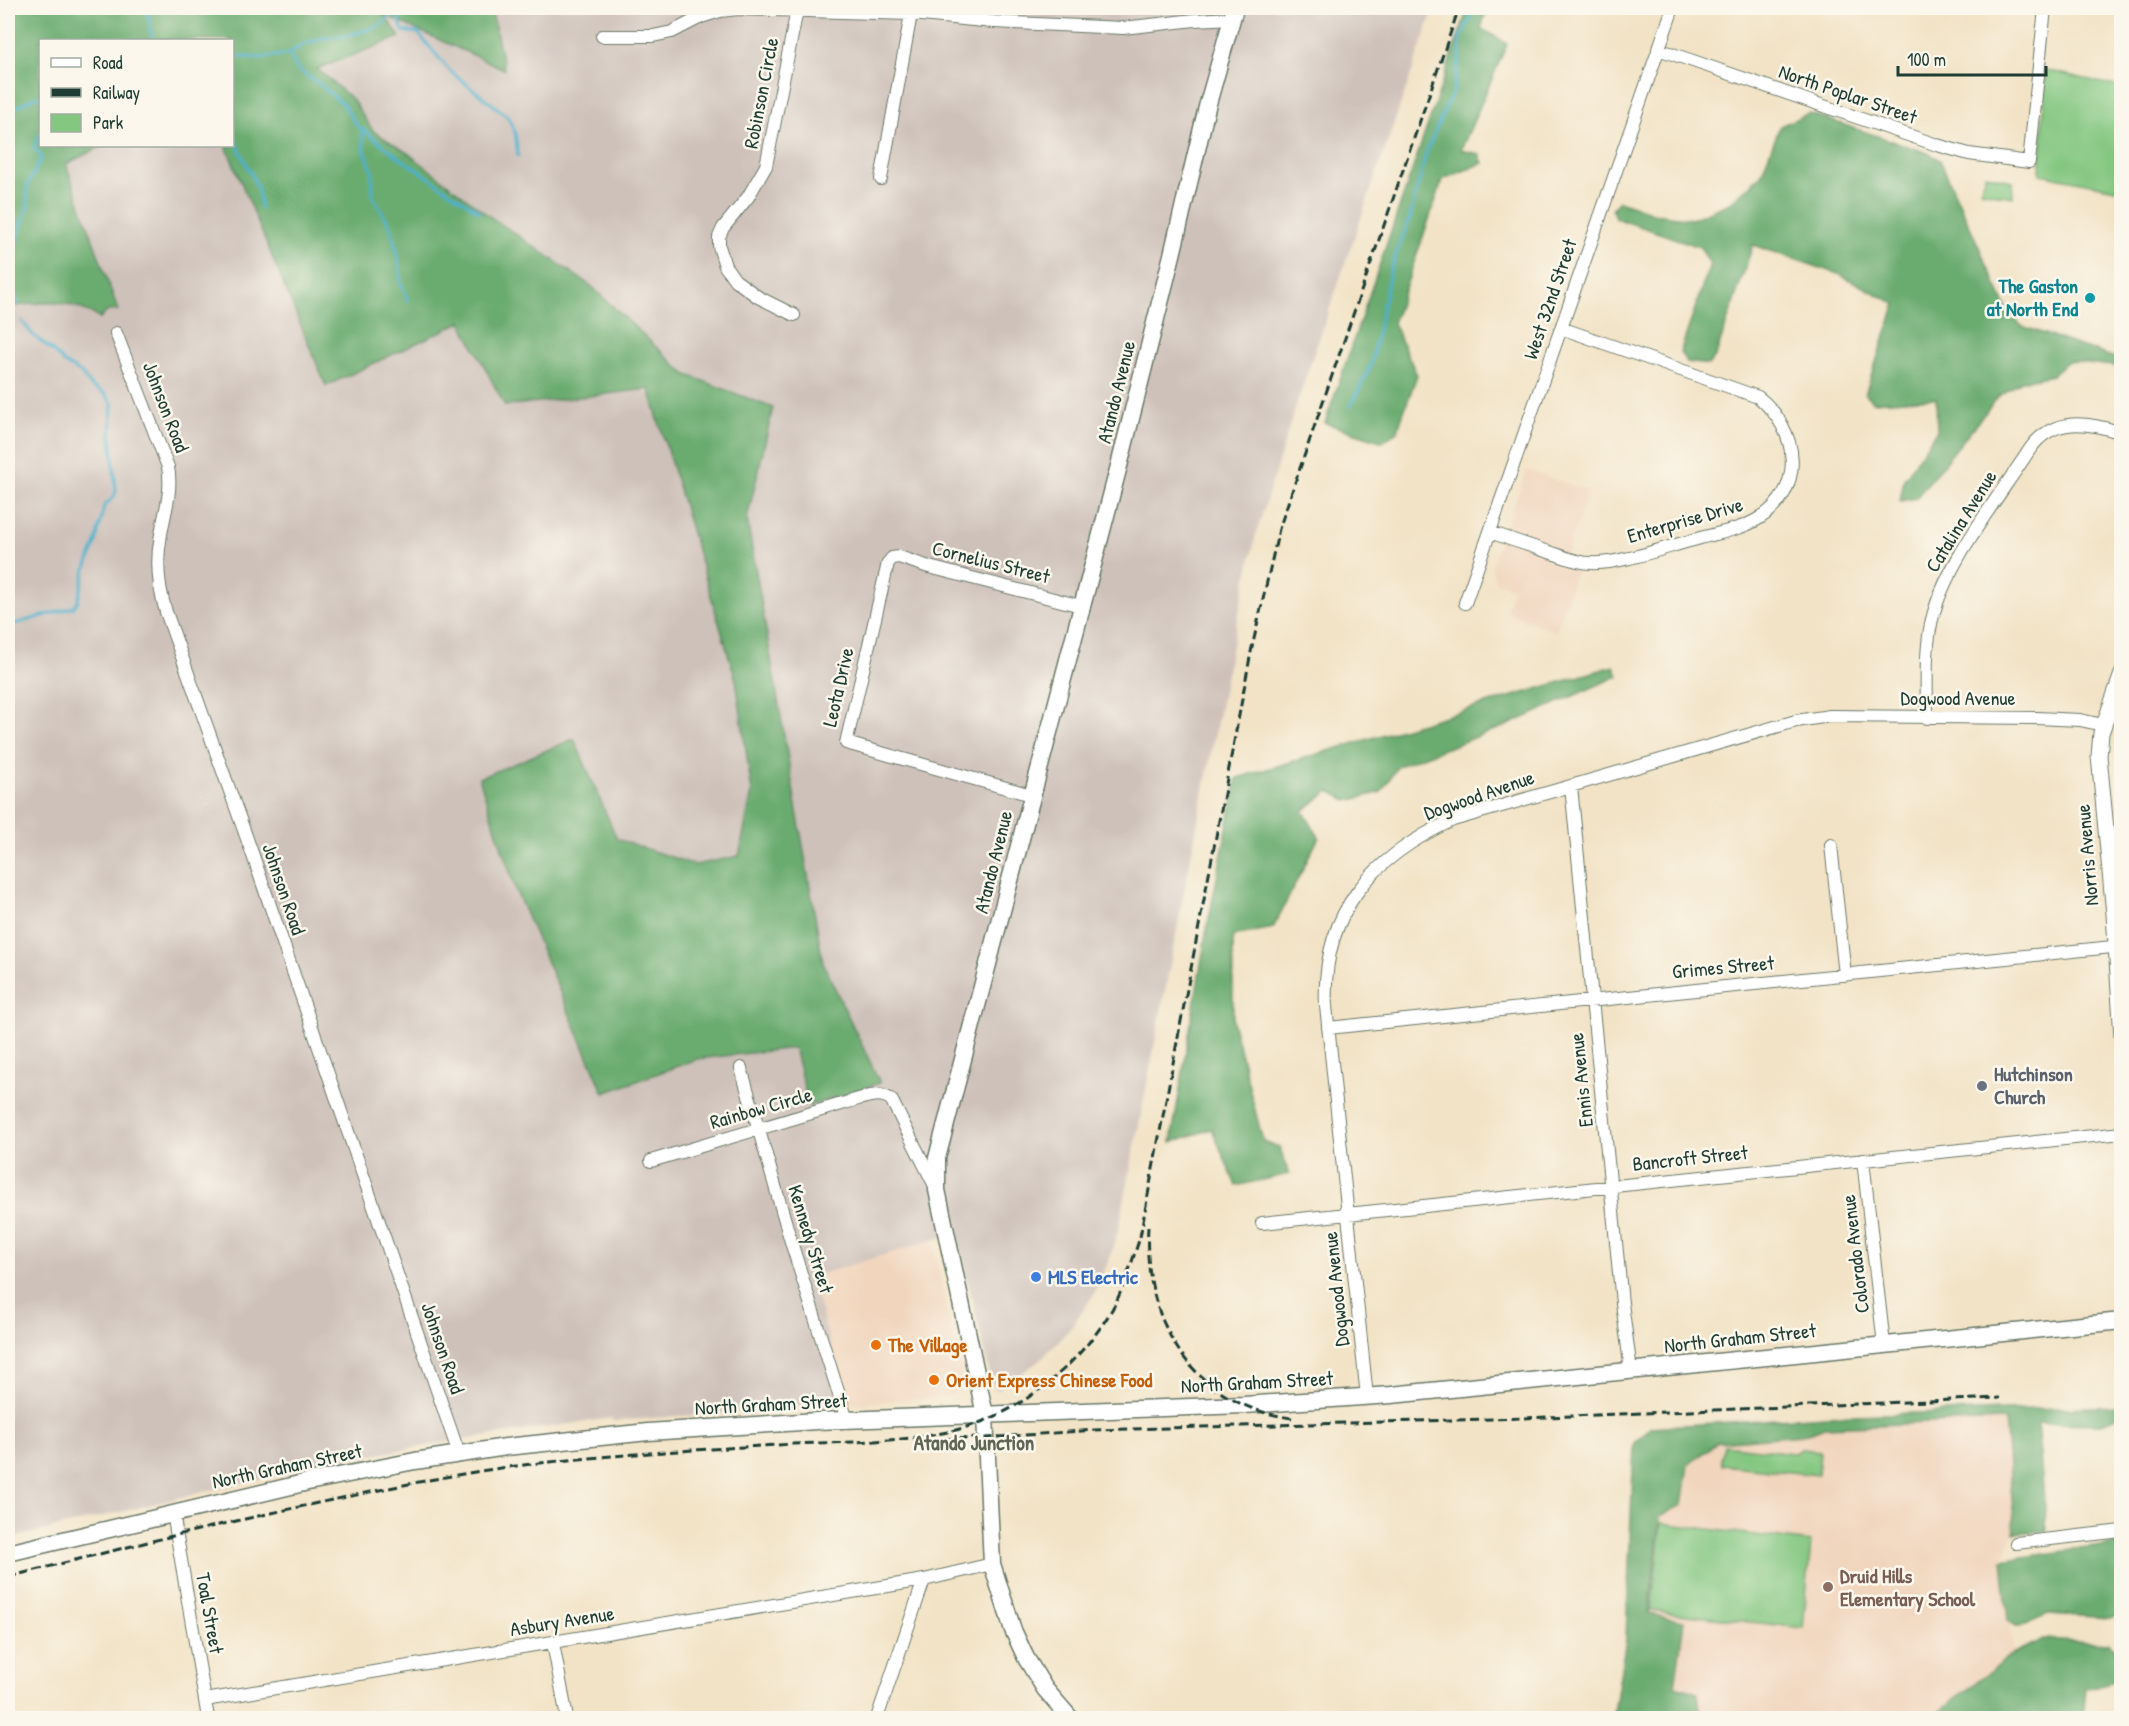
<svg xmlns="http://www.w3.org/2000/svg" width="2129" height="1726" font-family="'Patrick Hand',sans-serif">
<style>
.built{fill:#f1d5bd}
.industrial{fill:#cec1ba}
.green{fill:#84c781;stroke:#52825a;stroke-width:1.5}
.forest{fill:#6bac6f;stroke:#457452;stroke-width:1.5}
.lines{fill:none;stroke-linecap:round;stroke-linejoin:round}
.stream{stroke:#4db0cc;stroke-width:3}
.minor-casing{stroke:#697767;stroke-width:14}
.tertiary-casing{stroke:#697767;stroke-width:17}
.secondary-casing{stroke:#697767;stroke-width:19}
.minor{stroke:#fff;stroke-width:12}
.tertiary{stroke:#fff;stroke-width:15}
.secondary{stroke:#fff;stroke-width:16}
.rail{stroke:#1f3d34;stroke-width:3;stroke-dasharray:9 4.5;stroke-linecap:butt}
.culture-dot{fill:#0f9aa8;stroke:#fbf7ec;stroke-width:2}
.worship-dot{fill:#6b7280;stroke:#fbf7ec;stroke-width:2}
.shop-dot{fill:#3f7fe0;stroke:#fbf7ec;stroke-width:2}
.food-dot{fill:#e8710a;stroke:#fbf7ec;stroke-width:2}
.education-dot{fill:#8d6e63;stroke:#fbf7ec;stroke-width:2}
.labels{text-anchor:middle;stroke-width:5;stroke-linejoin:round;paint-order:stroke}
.street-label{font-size:20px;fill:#1f3d34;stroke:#fbf7ec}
.culture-label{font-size:20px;font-weight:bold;fill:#0d838f;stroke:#fbf7ec;text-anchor:end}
.worship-label{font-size:20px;font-weight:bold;fill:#5b616d;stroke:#fbf7ec;text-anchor:start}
.shop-label{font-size:20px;font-weight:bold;fill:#366cbe;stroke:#fbf7ec;text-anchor:start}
.food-label{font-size:20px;font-weight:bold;fill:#c56008;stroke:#fbf7ec;text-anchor:start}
.education-label{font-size:20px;font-weight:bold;fill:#785e54;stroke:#fbf7ec;text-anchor:start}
.neighbourhood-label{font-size:21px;font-weight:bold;fill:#5f6654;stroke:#fbf7ec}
</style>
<rect width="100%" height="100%" fill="#fbf7ec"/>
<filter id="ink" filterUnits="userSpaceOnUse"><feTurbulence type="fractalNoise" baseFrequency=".0167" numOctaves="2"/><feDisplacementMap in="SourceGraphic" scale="12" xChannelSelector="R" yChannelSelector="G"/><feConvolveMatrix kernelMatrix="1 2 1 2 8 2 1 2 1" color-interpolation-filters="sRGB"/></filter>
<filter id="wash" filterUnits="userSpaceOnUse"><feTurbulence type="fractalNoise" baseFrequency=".008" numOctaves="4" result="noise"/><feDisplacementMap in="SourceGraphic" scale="24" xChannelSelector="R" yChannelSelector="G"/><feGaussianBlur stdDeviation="1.35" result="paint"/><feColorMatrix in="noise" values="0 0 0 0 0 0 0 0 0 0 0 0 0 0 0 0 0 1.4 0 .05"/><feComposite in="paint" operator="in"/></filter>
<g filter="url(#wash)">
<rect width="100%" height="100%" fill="#f2e3c6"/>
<path class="built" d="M 1527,470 L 1589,491 L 1562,565 L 1576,571 L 1556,632 L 1506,612 L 1513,588 L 1496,582 L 1491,567 Z
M 932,1239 L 954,1345 L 957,1345 L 962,1371 L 961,1385 L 951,1395 L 944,1397 L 848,1404 L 811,1277 Z
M 2005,1420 L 2015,1530 L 2002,1560 L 2014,1653 L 1937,1713 L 1927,1718 L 1701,1718 L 1698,1693 L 1675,1686 L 1684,1621 L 1649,1615 L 1660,1516 L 1682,1505 L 1688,1465 L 1717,1442 L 1803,1435 L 1825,1427 Z"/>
<path class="industrial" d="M 491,8 L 1434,8 L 1295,408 L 1256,534 L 1232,645 L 1119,1228 L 1109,1260 L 1093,1296 L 1069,1330 L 1039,1361 L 997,1390 L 992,1382 L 956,1233 L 811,1277 L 848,1404 L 613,1421 L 611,1418 L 467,1439 L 359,1457 L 241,1483 L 8,1539 L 8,44 L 40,40 L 40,146 L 232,146 L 233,77 L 383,14 L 504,69 Z"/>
<path class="green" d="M 2046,70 L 2121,87 L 2121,190 L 2040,174 Z
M 1985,174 L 2012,181 L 2013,197 L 1981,191 Z
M 1724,1445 L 1794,1453 L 1801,1449 L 1820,1451 L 1818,1475 L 1722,1465 L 1721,1459 Z
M 1661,1523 L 1811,1542 L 1803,1628 L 1651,1611 Z"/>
<path class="forest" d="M 8,8 L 491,8 L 504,69 L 384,15 L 400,37 L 317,69 L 352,99 L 373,131 L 408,153 L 488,215 L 591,286 L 685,374 L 773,408 L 747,519 L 823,963 L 880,1083 L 809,1106 L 794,1048 L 697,1059 L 604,1093 L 516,891 L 479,778 L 574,739 L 617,839 L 695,865 L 739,856 L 752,792 L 736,680 L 649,389 L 505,406 L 461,322 L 326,386 L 226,146 L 232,146 L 232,40 L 40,40 L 40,146 L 102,146 L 66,164 L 118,310 L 108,311 L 100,318 C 67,297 43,302 8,307 Z
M 1468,8 L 1487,8 L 1481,28 L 1507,44 L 1461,150 L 1479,154 L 1483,163 L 1443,179 L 1393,323 L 1417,375 L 1397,431 L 1383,442 L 1325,423 Z
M 1809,113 L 1928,153 L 1940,160 L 2010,316 L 2022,326 L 2118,359 L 2121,363 L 2121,367 L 2068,361 L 2052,375 L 2022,381 L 1998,397 L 1916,498 L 1900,501 L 1904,479 L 1937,430 L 1936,398 L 1873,402 L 1865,394 L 1896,304 L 1841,275 L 1753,245 L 1716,355 L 1708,365 L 1687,362 L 1680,353 L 1710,264 L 1700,247 L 1615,218 L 1612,209 L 1619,201 L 1656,214 L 1692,219 L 1730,203 L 1761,175 L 1780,126 Z
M 1614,666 L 1618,676 L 1506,726 L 1398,766 L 1381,792 L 1348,801 L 1329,791 L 1303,811 L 1319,837 L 1273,928 L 1233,936 L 1233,1024 L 1263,1141 L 1280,1148 L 1289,1174 L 1236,1186 L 1212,1129 L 1171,1142 L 1207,928 L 1237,778 Z
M 2121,1406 L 2121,1415 L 2101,1424 L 2037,1423 L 2047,1531 L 2015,1533 L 2005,1420 L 1825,1427 L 1803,1435 L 1718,1442 L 1688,1465 L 1682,1505 L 1660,1516 L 1649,1614 L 1684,1621 L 1675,1686 L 1698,1693 L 1701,1718 L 1613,1718 L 1626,1639 L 1634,1443 L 1651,1427 L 1827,1416 Z
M 2121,1543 L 2121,1615 L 2111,1618 L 2048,1614 L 2018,1627 L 2008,1621 L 2002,1560 Z
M 2044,1639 L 2108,1643 L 2118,1651 L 2115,1681 L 2086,1689 L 2083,1718 L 1937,1718 L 1937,1713 L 2014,1653 Z"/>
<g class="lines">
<path class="stream" d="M 144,8 L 148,13 L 152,40
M 396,12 L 403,31 L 418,33 L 450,71 L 507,116 L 515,132 L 518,156
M 289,54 L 298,70 L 317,82 L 344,105 L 357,126 L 362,129 L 364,148 L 372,170 L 373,197 L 390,225 L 398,255 L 401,284 L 408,301
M 232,56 L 260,58 L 289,54 L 302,45 L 323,38 L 347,36 L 379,26 L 396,12 L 409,8
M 8,112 L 35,97 L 40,97
M 362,129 L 400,158 L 480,212
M 232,134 L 257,186 L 261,208
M 18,304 L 13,287 L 13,254 L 28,205 L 27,186 L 41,159 L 40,155 L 34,148 L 40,133
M 1350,407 L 1371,365 L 1390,271 L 1410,217 L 1427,150 L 1453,91 L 1460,55 L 1459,40 L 1473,14 L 1473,8
M 8,626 L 74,607 L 78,600 L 86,568 L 95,546 L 104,506 L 114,497 L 116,491 L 111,435 L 112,403 L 105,394 L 91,386 L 81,373 L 64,363 L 54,352 L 33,335 L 22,321"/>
</g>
</g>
<g filter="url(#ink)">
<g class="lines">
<g class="minor-casing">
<path id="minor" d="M 602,36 L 653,36 L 672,32 L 701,17 L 720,11 L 738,9 L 911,14 L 994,22 L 1123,28 L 1195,20 L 1232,18
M 1658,49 L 1937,145 L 1969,154 L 2029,162 L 2045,8
M 881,179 L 911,14
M 794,315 L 758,297 L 735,280 L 725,266 L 719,246 L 719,237 L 723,228 L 748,197 L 766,166 L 797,10
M 116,333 L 168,467 C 173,493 163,516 160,541 C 156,565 159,589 166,612 L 251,850 L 459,1454
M 1490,532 C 1512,540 1534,547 1555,554 C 1567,558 1579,563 1591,563 C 1618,565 1669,546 1697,539 C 1717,533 1740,530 1758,519 C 1807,490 1799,429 1758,397 L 1561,328
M 1465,603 L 1673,8
M 1927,718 C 1927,684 1924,645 1934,612 C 1950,558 1999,497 2030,449 C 2053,416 2088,422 2122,433
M 1571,786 L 1622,1303 L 1631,1371
M 1031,795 L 846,743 L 888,563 L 892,558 L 899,557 L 929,567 L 1081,606
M 1831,845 L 1845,975
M 1328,1028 L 2122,946
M 741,1068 L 792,1245 L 847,1420
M 1863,1160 L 1884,1345
M 651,1161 L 845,1103 C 860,1099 881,1089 892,1101 L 935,1186
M 1262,1223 L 2122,1133
M 1367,1397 L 1326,1006 C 1321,913 1372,857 1453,820 L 1796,721 L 1830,716 L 2037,718 L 2080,720 L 2103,725
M 173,1513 L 208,1718
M 2016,1543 L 2122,1531
M 553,1643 L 567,1718
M 205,1700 L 924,1580
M 877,1718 L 924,1580 L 992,1564"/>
</g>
<g class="tertiary-casing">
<path id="tertiary" d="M 2122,674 L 2101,733 L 2099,756 L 2114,914 L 2122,1037"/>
</g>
<g class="secondary-casing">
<path id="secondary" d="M 8,1553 L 308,1482 L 415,1461 L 506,1447 L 648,1432 L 817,1421 L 1244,1405 L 1391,1395 L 2122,1321
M 1070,1718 L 1045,1689 L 1026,1658 L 1013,1630 L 992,1564 L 985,1415 L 937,1190 L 937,1158 L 1120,462 L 1172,255 L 1207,107 L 1235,8"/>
</g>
<use href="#minor" class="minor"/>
<use href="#tertiary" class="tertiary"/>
<use href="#secondary" class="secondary"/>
<path class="rail" d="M 1148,1227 C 1142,1321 1194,1407 1293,1418
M 944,1439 L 986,1438 L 1094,1430 L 1524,1418 L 2000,1398
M 8,1577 C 119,1549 229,1521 342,1498 C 411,1483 480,1469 550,1462 C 631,1453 712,1449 793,1444 C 857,1441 924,1444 984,1421 C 1036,1401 1091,1351 1116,1302 C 1126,1281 1133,1259 1140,1237 L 1251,652 L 1279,529 L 1459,8"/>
</g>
</g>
<circle class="culture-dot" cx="2090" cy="298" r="6"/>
<circle class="worship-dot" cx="1982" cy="1086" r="6"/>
<circle class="shop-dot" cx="1036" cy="1277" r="6"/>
<g class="food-dot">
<circle cx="876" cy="1345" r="6"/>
<circle cx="934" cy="1380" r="6"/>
</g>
<circle class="education-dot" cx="1828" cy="1587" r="6"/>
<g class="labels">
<g class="street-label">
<text transform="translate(761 93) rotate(-79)" y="7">Robinson Circle</text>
<text transform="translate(1848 94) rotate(19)" y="7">North Poplar Street</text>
<text transform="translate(1550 299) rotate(-71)" y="7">West 32nd Street</text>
<text transform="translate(1116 392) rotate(-76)" y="7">Atando Avenue</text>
<text transform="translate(166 407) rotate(69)" y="7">Johnson Road</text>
<text transform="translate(1685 520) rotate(-16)" y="7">Enterprise Drive</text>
<text transform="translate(1961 521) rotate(-58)" y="7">Catalina Avenue</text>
<text transform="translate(991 562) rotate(14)" y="7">Cornelius Street</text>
<text transform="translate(838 687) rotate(-77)" y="7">Leota Drive</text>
<text x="1958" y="705">Dogwood Avenue</text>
<text transform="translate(1479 795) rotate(-19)" y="7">Dogwood Avenue</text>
<text transform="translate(2087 855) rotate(-95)" y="7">Norris Avenue</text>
<text transform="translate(993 862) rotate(-76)" y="7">Atando Avenue</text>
<text transform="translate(284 889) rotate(71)" y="7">Johnson Road</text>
<text transform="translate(1723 967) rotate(-5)" y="7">Grimes Street</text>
<text transform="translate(1581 1080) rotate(-96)" y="7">Ennis Avenue</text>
<text transform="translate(761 1108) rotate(-16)" y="7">Rainbow Circle</text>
<text transform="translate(1690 1158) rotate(-6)" y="7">Bancroft Street</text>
<text transform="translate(811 1239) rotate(73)" y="7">Kennedy Street</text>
<text transform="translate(1855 1254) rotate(-97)" y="7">Colorado Avenue</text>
<text transform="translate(1336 1289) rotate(-96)" y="7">Dogwood Avenue</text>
<text transform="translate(1740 1338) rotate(-6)" y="7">North Graham Street</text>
<text transform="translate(443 1348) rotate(71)" y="7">Johnson Road</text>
<text transform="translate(1257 1382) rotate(-3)" y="7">North Graham Street</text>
<text transform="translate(771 1404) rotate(-3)" y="7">North Graham Street</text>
<text transform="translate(287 1466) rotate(-12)" y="7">North Graham Street</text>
<text transform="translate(210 1613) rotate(80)" y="7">Toal Street</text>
<text transform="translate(562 1621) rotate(-9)" y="7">Asbury Avenue</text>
</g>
<g class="culture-label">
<text x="2078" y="293">The Gaston<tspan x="2078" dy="23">at North End</tspan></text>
</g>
<g class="worship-label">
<text x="1994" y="1081">Hutchinson<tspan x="1994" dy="23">Church</tspan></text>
</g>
<g class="shop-label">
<text x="1048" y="1284">MLS Electric</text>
</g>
<g class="food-label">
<text x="888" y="1352">The Village</text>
<text x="946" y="1387">Orient Express Chinese Food</text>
</g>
<g class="education-label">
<text x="1840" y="1583">Druid Hills<tspan x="1840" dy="23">Elementary School</tspan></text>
</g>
<g class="neighbourhood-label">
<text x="974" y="1450">Atando Junction</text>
</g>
</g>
<rect width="2129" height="1726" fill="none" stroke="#fbf7ec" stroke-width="30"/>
<rect x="39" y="39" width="195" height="108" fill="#fbf7ec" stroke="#a3ada2" stroke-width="1.5"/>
<rect x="51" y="58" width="30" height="9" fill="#ffffff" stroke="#a3ada2" stroke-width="1.5"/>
<text x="93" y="69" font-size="18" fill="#1f3d34">Road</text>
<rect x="51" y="88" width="30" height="9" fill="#1f3d34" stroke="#a3ada2" stroke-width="1.5"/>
<text x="93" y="99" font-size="18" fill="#1f3d34">Railway</text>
<rect x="51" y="114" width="30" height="18" fill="#84c781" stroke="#a3ada2" stroke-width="1.5"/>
<text x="93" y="129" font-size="18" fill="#1f3d34">Park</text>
<path d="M1898 66v9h148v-9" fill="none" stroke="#1f3d34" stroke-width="3"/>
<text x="1907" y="66" font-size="18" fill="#1f3d34" stroke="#fbf7ec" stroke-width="4.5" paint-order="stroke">100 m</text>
</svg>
